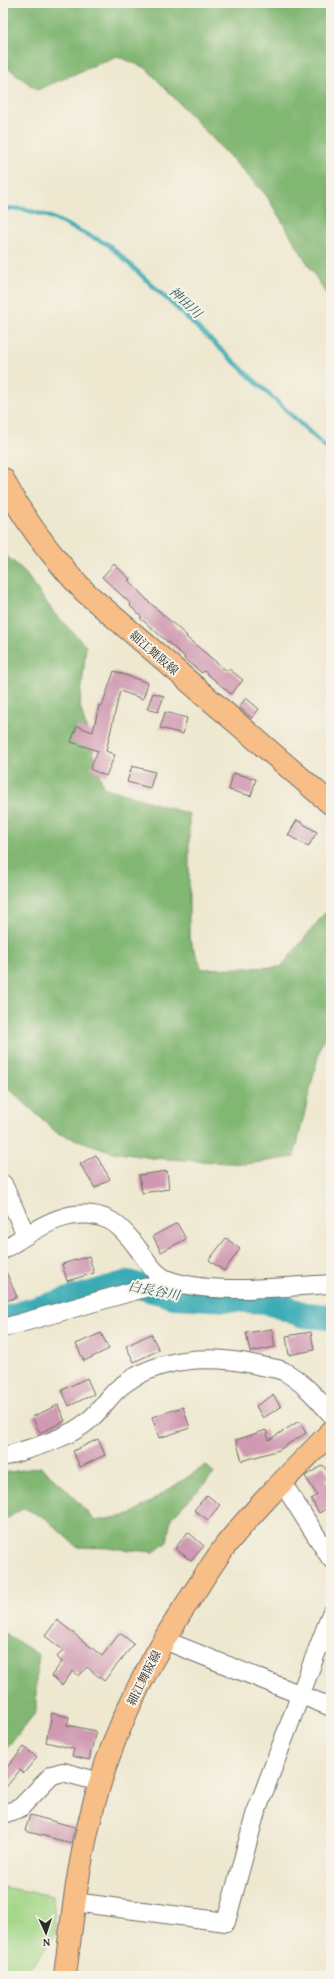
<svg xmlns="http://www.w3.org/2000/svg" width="334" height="1979" font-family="'Gentium Book Plus','Noto Serif JP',serif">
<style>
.green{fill:#a3d686;stroke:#678058}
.forest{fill:#82b773;stroke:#56714f}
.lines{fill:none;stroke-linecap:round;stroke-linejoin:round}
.stream{stroke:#3aabb6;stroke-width:4.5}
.river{stroke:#3aabb6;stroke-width:26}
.building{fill:#cf99b1}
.minor-casing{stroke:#6f6d65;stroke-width:20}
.major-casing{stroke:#6f6d65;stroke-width:24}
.minor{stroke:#fff;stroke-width:18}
.major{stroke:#f7be87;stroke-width:22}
.labels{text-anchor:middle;stroke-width:4;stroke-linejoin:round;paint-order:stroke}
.street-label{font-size:12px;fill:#2b2b2b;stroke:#f7f3e8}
.water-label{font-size:13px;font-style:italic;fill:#315e63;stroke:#f7f3e8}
</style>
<rect width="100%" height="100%" fill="#f7f3e8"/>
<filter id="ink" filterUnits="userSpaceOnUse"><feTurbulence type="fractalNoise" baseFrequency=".025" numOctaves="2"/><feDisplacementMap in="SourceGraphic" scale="8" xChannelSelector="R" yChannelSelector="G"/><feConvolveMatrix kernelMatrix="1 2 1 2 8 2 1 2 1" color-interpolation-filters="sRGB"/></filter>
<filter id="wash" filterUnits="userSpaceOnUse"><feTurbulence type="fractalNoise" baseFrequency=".012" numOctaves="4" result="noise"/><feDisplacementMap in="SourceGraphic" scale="16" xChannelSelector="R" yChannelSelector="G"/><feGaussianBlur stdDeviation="0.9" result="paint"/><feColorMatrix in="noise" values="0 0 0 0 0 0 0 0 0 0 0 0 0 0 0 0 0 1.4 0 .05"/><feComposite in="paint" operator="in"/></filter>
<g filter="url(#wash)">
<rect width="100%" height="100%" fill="#eee8d0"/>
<path class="green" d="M 3,1887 L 53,1896 L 56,1934 L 24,1976 L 3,1976 Z"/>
<path class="forest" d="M 3,3 L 331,3 L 331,302 L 266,195 L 146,68 L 117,56 L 37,90 L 3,64 Z
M 3,553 L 23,570 L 54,613 L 86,646 L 80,706 L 103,787 L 189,814 L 189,938 L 202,969 L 281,967 L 325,913 L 331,913 L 331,1030 L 321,1044 L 294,1157 L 246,1164 L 152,1158 L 113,1152 L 57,1133 L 3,1083 Z
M 206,1465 L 214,1474 L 171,1518 L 167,1542 L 154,1552 L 109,1548 L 77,1547 L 46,1519 L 24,1508 L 3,1521 L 4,1473 L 41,1467 L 66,1489 L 95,1521 L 130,1515 Z
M 3,1632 L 39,1655 L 36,1678 L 36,1712 L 3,1753 Z"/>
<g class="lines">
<path class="stream" d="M 3,208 L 23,209 L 48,216 L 109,245 L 331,452"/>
<path class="river" d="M 3,1319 L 128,1283 L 174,1296 L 266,1301 L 304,1315 L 331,1317"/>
</g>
<g id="blocks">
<path class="building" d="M 114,564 L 130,579 L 128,580 L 149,602 L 187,636 L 186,637 L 227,671 L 229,669 L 243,680 L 231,694 L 204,671 L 202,673 L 184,659 L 185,657 L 140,618 L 142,617 L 130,606 L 131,604 L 102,577 Z
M 114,671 L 148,683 L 143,699 L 120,691 L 106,751 L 115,755 L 106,776 L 90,769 L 98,751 L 71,742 L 77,726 L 93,732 L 99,705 L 102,706 Z
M 153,693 L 164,696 L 158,712 L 147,709 Z
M 246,698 L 259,709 L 252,718 L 239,707 Z
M 165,712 L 187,718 L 183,734 L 160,728 Z
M 132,766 L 155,772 L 150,788 L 127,782 Z
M 233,773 L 256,779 L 251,796 L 229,790 Z
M 297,820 L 317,832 L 308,847 L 288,835 Z
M 96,1155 L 110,1179 L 95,1188 L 80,1164 Z
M 167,1171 L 169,1189 L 142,1193 L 139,1175 Z
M 177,1223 L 186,1239 L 161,1252 L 153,1236 Z
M 226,1238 L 240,1249 L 224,1271 L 209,1260 Z
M 89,1256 L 94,1273 L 67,1281 L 62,1264 Z
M 3,1265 L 17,1297 L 3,1302 Z
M 272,1329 L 275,1347 L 250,1352 L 246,1333 Z
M 311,1332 L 314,1350 L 289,1355 L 286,1336 Z
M 101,1333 L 109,1349 L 84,1361 L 76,1344 Z
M 151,1334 L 159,1350 L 134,1362 L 126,1346 Z
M 87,1378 L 94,1394 L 69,1406 L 62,1390 Z
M 273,1395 L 281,1407 L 263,1418 L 256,1406 Z
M 58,1405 L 65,1421 L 40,1433 L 32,1417 Z
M 183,1407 L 190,1428 L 159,1438 L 152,1417 Z
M 299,1421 L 306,1433 L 279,1450 L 242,1461 L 236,1440 L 266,1430 L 269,1440 Z
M 98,1439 L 105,1455 L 80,1467 L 73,1451 Z
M 323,1465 L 330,1476 L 325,1479 L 331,1488 L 331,1506 L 319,1513 L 311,1499 L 317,1495 L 305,1476 Z
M 207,1495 L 220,1505 L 208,1520 L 194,1510 Z
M 188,1532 L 204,1546 L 191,1561 L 175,1548 Z
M 57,1620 L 102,1656 L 120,1633 L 134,1644 L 104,1681 L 87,1667 L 79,1676 L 73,1671 L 62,1685 L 51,1676 L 62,1662 L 57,1657 L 63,1650 L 45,1636 Z
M 52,1713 L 69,1717 L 67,1725 L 96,1731 L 89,1760 L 72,1756 L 74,1749 L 46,1742 Z
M 24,1747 L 37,1757 L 24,1773 L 20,1770 L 3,1791 L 3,1772 Z
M 30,1815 L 75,1827 L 71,1843 L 25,1831 Z"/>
</g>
</g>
<g filter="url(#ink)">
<use href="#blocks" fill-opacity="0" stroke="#6f6d65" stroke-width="1"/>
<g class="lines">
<g class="minor-casing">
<path id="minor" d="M 3,1184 L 26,1235
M 3,1250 C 33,1231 71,1202 109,1220 C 121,1226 131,1239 139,1250 C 147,1261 156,1277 171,1281 C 216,1295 283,1287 331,1284
M 3,1328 L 155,1285 L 159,1275
M 3,1457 C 30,1448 65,1440 87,1422 C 100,1412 108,1397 120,1387 C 159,1356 211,1355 257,1365 C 265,1367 276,1368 283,1371 C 302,1381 317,1398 331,1414
M 281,1483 L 289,1493 L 331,1559
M 164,1640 L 331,1707
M 3,1814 L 20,1808 L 52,1775 L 63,1772 L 100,1782
M 74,1902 L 226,1922 L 255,1815 L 331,1614"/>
</g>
<g class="major-casing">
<path id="major" d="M 3,479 C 24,521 53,558 85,592 L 331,804
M 65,1976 C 73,1910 80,1847 100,1783 C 121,1712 158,1645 199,1585 C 207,1572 216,1559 225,1546 C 257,1506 295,1469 331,1432"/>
</g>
<use href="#minor" class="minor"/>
<use href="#major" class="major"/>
</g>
</g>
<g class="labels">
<g class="street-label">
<text transform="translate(154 653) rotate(41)" y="4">細江舞阪線</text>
<text transform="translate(144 1678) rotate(-63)" y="4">細江舞阪線</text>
</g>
<g class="water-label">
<text transform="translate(186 302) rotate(43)" y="5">神田川</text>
<text transform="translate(154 1290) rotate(11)" y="5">白長谷川</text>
</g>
</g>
<rect width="334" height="1979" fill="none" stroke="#f7f3e8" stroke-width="16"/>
<g transform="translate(46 1933) rotate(177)" stroke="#f7f3e8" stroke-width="3" paint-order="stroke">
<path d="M0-3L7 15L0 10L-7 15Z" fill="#2b2b2b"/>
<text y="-6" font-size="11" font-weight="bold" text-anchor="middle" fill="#2b2b2b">N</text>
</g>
</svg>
